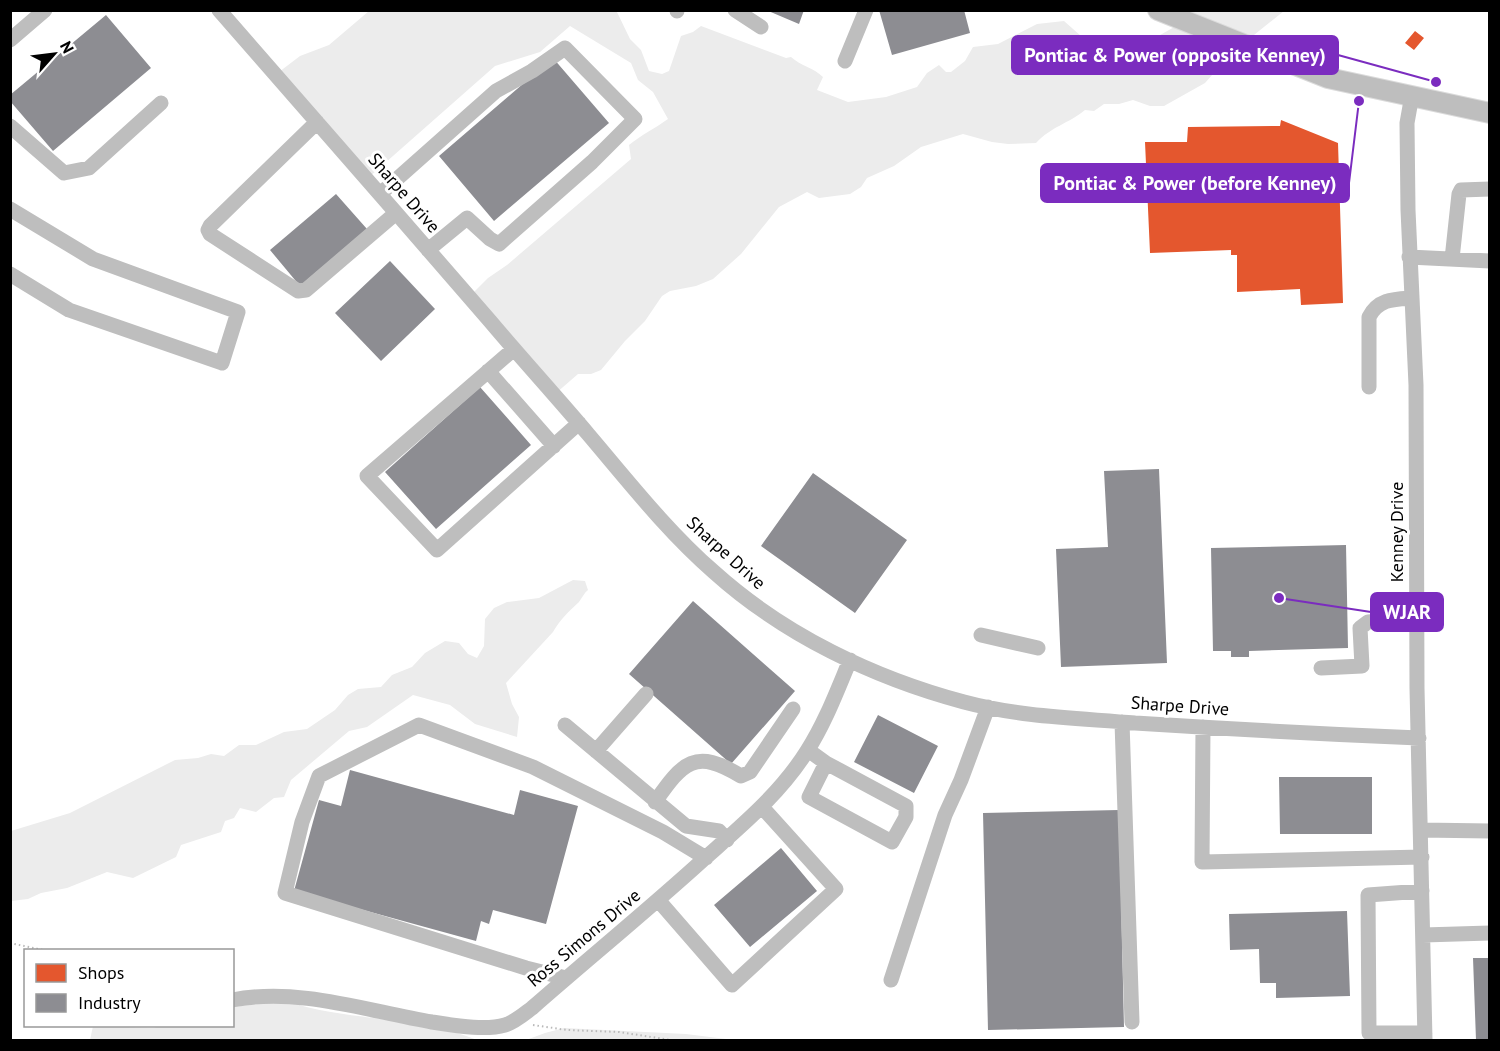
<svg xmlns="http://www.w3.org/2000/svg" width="1500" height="1051" font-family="'PT Sans',sans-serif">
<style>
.green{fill:#ececec}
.shops{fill:#e4572e}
.industry{fill:#8d8d92}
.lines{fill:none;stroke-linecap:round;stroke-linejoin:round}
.major-casing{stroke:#dbdbdb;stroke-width:22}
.path{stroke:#b9b9b9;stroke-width:2;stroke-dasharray:1.5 3;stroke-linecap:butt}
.minor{stroke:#bebebe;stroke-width:15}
.major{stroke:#bebebe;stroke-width:20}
.labels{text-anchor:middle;stroke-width:6;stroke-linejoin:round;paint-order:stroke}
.street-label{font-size:18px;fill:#000;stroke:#fff}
.leader{fill:none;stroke:#7b2cbf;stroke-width:2}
.callout-dot{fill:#7b2cbf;stroke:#fff;stroke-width:2}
.callout{fill:#7b2cbf;stroke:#7b2cbf;stroke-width:2}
.callout-label{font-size:20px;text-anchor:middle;font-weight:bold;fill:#fff}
</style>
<rect width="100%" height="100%" fill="#fff"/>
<path class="green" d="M 616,10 L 630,39 L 641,50 L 649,71 L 662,74 L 669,71 L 681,36 L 693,32 L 701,26 L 786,58 L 791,57 C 801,66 814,68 823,77 L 817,90 L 848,102 L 886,97 L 917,87 L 927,73 L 939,65 L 946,72 L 951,72 L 965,61 L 973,47 L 998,44 L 1037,24 L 1064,21 L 1081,36 L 1099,45 L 1118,64 L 1140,69 L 1153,39 L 1185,21 L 1159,11 L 1284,11 L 1244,43 L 1234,44 L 1220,66 L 1205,83 L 1164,106 L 1150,106 L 1133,100 L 1119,104 L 1104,104 L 1094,111 L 1085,110 C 1068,124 1052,126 1036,143 L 1008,144 L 992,142 L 963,134 L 921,147 L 894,166 L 867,178 L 861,187 L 850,194 L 819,198 L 807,192 L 779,207 L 741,254 L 713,279 L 696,286 L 670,291 L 662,296 L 645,321 L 625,341 L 601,370 L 591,374 L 578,374 L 555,394 L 472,294 L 488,278 L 507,265 L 631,159 L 629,145 C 641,135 654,129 668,119 L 653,92 L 638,80 L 631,63 L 570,26 L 540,52 L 495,66 L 368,178 L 279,72 L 300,56 L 329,45 L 369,11 Z
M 573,580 L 585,581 L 588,590 C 584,593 582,598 579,602 C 569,611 559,621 553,632 L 506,683 L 512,704 L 519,717 L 517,737 L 475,724 L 450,705 L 413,695 L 367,727 L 349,731 L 291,780 L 284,797 L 274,798 L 256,812 L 240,808 L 234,818 L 225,821 L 221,832 L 181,845 L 176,857 L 133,878 L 107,872 L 67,888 L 41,893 L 28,899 L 11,901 L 11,831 L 70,813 L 175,760 L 198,758 L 211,754 L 224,756 L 239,745 L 256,745 L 284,732 L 307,729 L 335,710 L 348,695 L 358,689 L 381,687 L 392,675 L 412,667 L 425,653 L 445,641 L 459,643 L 468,654 L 477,658 L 484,646 L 485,619 L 494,608 L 507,602 L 539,598 Z
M 286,1001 C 348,1022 416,1015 477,1040 L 90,1040 L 93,1026 L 153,1028 L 161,1026 L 232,1026 L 233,1007 Z
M 564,1028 L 686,1034 L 734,1040 L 526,1040 L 545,1033 Z"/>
<path class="shops" d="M 1415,31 L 1424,38 L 1414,50 L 1405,43 Z
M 1281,120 L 1338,143 L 1343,303 L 1301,305 L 1300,289 L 1237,292 L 1237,255 L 1231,255 L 1231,250 L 1150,253 L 1145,142 L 1187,142 L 1188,127 L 1280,126 Z"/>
<path class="industry" d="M 766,10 L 804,10 L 799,24 Z
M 879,10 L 964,10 L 970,33 L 892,55 Z
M 106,15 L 151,68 L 53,151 L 10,101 L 10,95 Z
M 553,58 L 609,123 L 494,221 L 439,156 Z
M 336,194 L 367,229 L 300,286 L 270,250 Z
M 390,261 L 435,309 L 381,361 L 335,313 Z
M 480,387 L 531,445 L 436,529 L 385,472 Z
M 1159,469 L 1167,663 L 1061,667 L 1056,549 L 1108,547 L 1104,471 Z
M 813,473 L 907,540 L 855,613 L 761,546 Z
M 1346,545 L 1348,648 L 1249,651 L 1249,657 L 1231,657 L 1231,651 L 1213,651 L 1211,548 Z
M 693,601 L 795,691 L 731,764 L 629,674 Z
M 878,715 L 938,746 L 914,793 L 854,762 Z
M 350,770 L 514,815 L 520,790 L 578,806 L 546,924 L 493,910 L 489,924 L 481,921 L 476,941 L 294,891 L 319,800 L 341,806 Z
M 1279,777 L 1372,777 L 1372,834 L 1280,834 Z
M 1119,810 L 1124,1027 L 988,1030 L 983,813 Z
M 781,848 L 817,891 L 750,947 L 714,905 Z
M 1347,911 L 1350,996 L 1276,998 L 1276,983 L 1260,983 L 1259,949 L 1230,950 L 1229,914 Z
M 1473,958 L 1490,958 L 1490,1040 L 1476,1040 Z"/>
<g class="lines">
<g class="major-casing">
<path id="major" d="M 1158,10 L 1328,78 L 1490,113"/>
</g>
<path class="path" d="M 10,943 L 43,950
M 533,1025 L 567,1030 L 619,1032 L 671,1040"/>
<path class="minor" d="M 219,10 C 310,114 400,217 490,321 C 522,359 556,396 588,434 C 628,481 667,531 714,572 C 784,635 874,678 964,702 C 1020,717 1077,718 1135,723 C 1229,729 1324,734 1419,738
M 735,10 L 761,27
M 677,11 L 677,10
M 10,40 L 45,10
M 845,61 L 866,10
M 1412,95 L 1407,123 L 1408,210 L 1416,385 L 1417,688 L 1425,1040
M 317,122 L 210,226 L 208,230 L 210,234 L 298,291 L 306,290 L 396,213
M 10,126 L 64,173 L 89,168 L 161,103
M 380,194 L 496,91 L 532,71 L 565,48 L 635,119 L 592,162 L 499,244 L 490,239 L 467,218 L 428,250
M 10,209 L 93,259 L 238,312 L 222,363 L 69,310 L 10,274
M 1409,257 L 1490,261
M 1452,259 L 1459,194 L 1461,190 L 1490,189
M 514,349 L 367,476 L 437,550 L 579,423
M 488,371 L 554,446
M 1369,387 L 1369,317 C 1378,299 1394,299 1411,298
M 981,635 L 1038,648
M 1321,668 L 1362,666 L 1360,628 L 1368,622 L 1417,618
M 1122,722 L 1132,1022
M 565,725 L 686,826 L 719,831 L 727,840
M 1203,727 L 1202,862 L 1422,857
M 808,750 L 826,763 L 906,806 L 906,817 L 892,842 L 809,797 L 826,763
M 596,751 L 646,694
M 655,802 C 683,762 695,748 741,776 L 750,772 L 793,709
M 1421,830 L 1490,831
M 1422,891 L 1368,895 L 1369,1033 L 1425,1033
M 659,901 L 732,985 L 836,889 L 762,807
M 1423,935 L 1490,933
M 566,978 L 526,968 L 285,893 L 302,822 L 319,776 L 419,725 L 533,767 L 663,832 L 706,858
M 891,980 L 945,815 L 961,780 L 988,707
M 232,1000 C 299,987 367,1011 432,1022 C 453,1025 484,1031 505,1025 C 515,1022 524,1014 532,1008 C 589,958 648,910 704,859 C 741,826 780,794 807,751 C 825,723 837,691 850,660"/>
<use href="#major" class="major"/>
</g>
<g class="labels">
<g class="street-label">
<text transform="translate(404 193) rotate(49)" y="6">Sharpe Drive</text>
<text transform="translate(1397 532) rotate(-90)" y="6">Kenney Drive</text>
<text transform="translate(726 553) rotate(42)" y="6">Sharpe Drive</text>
<text transform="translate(1180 706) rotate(4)" y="6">Sharpe Drive</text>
<text transform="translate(584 938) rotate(-40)" y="6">Ross Simons Drive</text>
</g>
</g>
<path class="leader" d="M1436 82L1338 55M1359 101L1349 183M1279 598L1371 612"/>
<g class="callout-dot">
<circle cx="1436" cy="82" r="6"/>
<circle cx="1359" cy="101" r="6"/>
<circle cx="1279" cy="598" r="6"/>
</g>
<g class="callout">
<rect x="1012" y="36" width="326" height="38" rx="6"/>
<rect x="1041" y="164" width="308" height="38" rx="6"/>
<rect x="1371" y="593" width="72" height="38" rx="6"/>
</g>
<g class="callout-label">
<text x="1175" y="62">Pontiac &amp; Power (opposite Kenney)</text>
<text x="1195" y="190">Pontiac &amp; Power (before Kenney)</text>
<text x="1407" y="619">WJAR</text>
</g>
<rect width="1500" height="1051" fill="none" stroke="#000000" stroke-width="24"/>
<rect x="24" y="949" width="210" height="78" fill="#ffffff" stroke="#999999" stroke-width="1.5"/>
<rect x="36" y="964" width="30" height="18" fill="#e4572e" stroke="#999999" stroke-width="1.5"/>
<text x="78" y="979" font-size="18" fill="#000000">Shops</text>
<rect x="36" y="994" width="30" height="18" fill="#8d8d92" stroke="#999999" stroke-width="1.5"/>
<text x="78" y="1009" font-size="18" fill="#000000">Industry</text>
<g transform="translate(54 54) rotate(62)" stroke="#ffffff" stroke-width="4.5" paint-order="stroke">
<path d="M0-4.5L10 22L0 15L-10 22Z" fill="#000000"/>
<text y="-9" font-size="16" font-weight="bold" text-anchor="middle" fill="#000000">N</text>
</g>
</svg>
